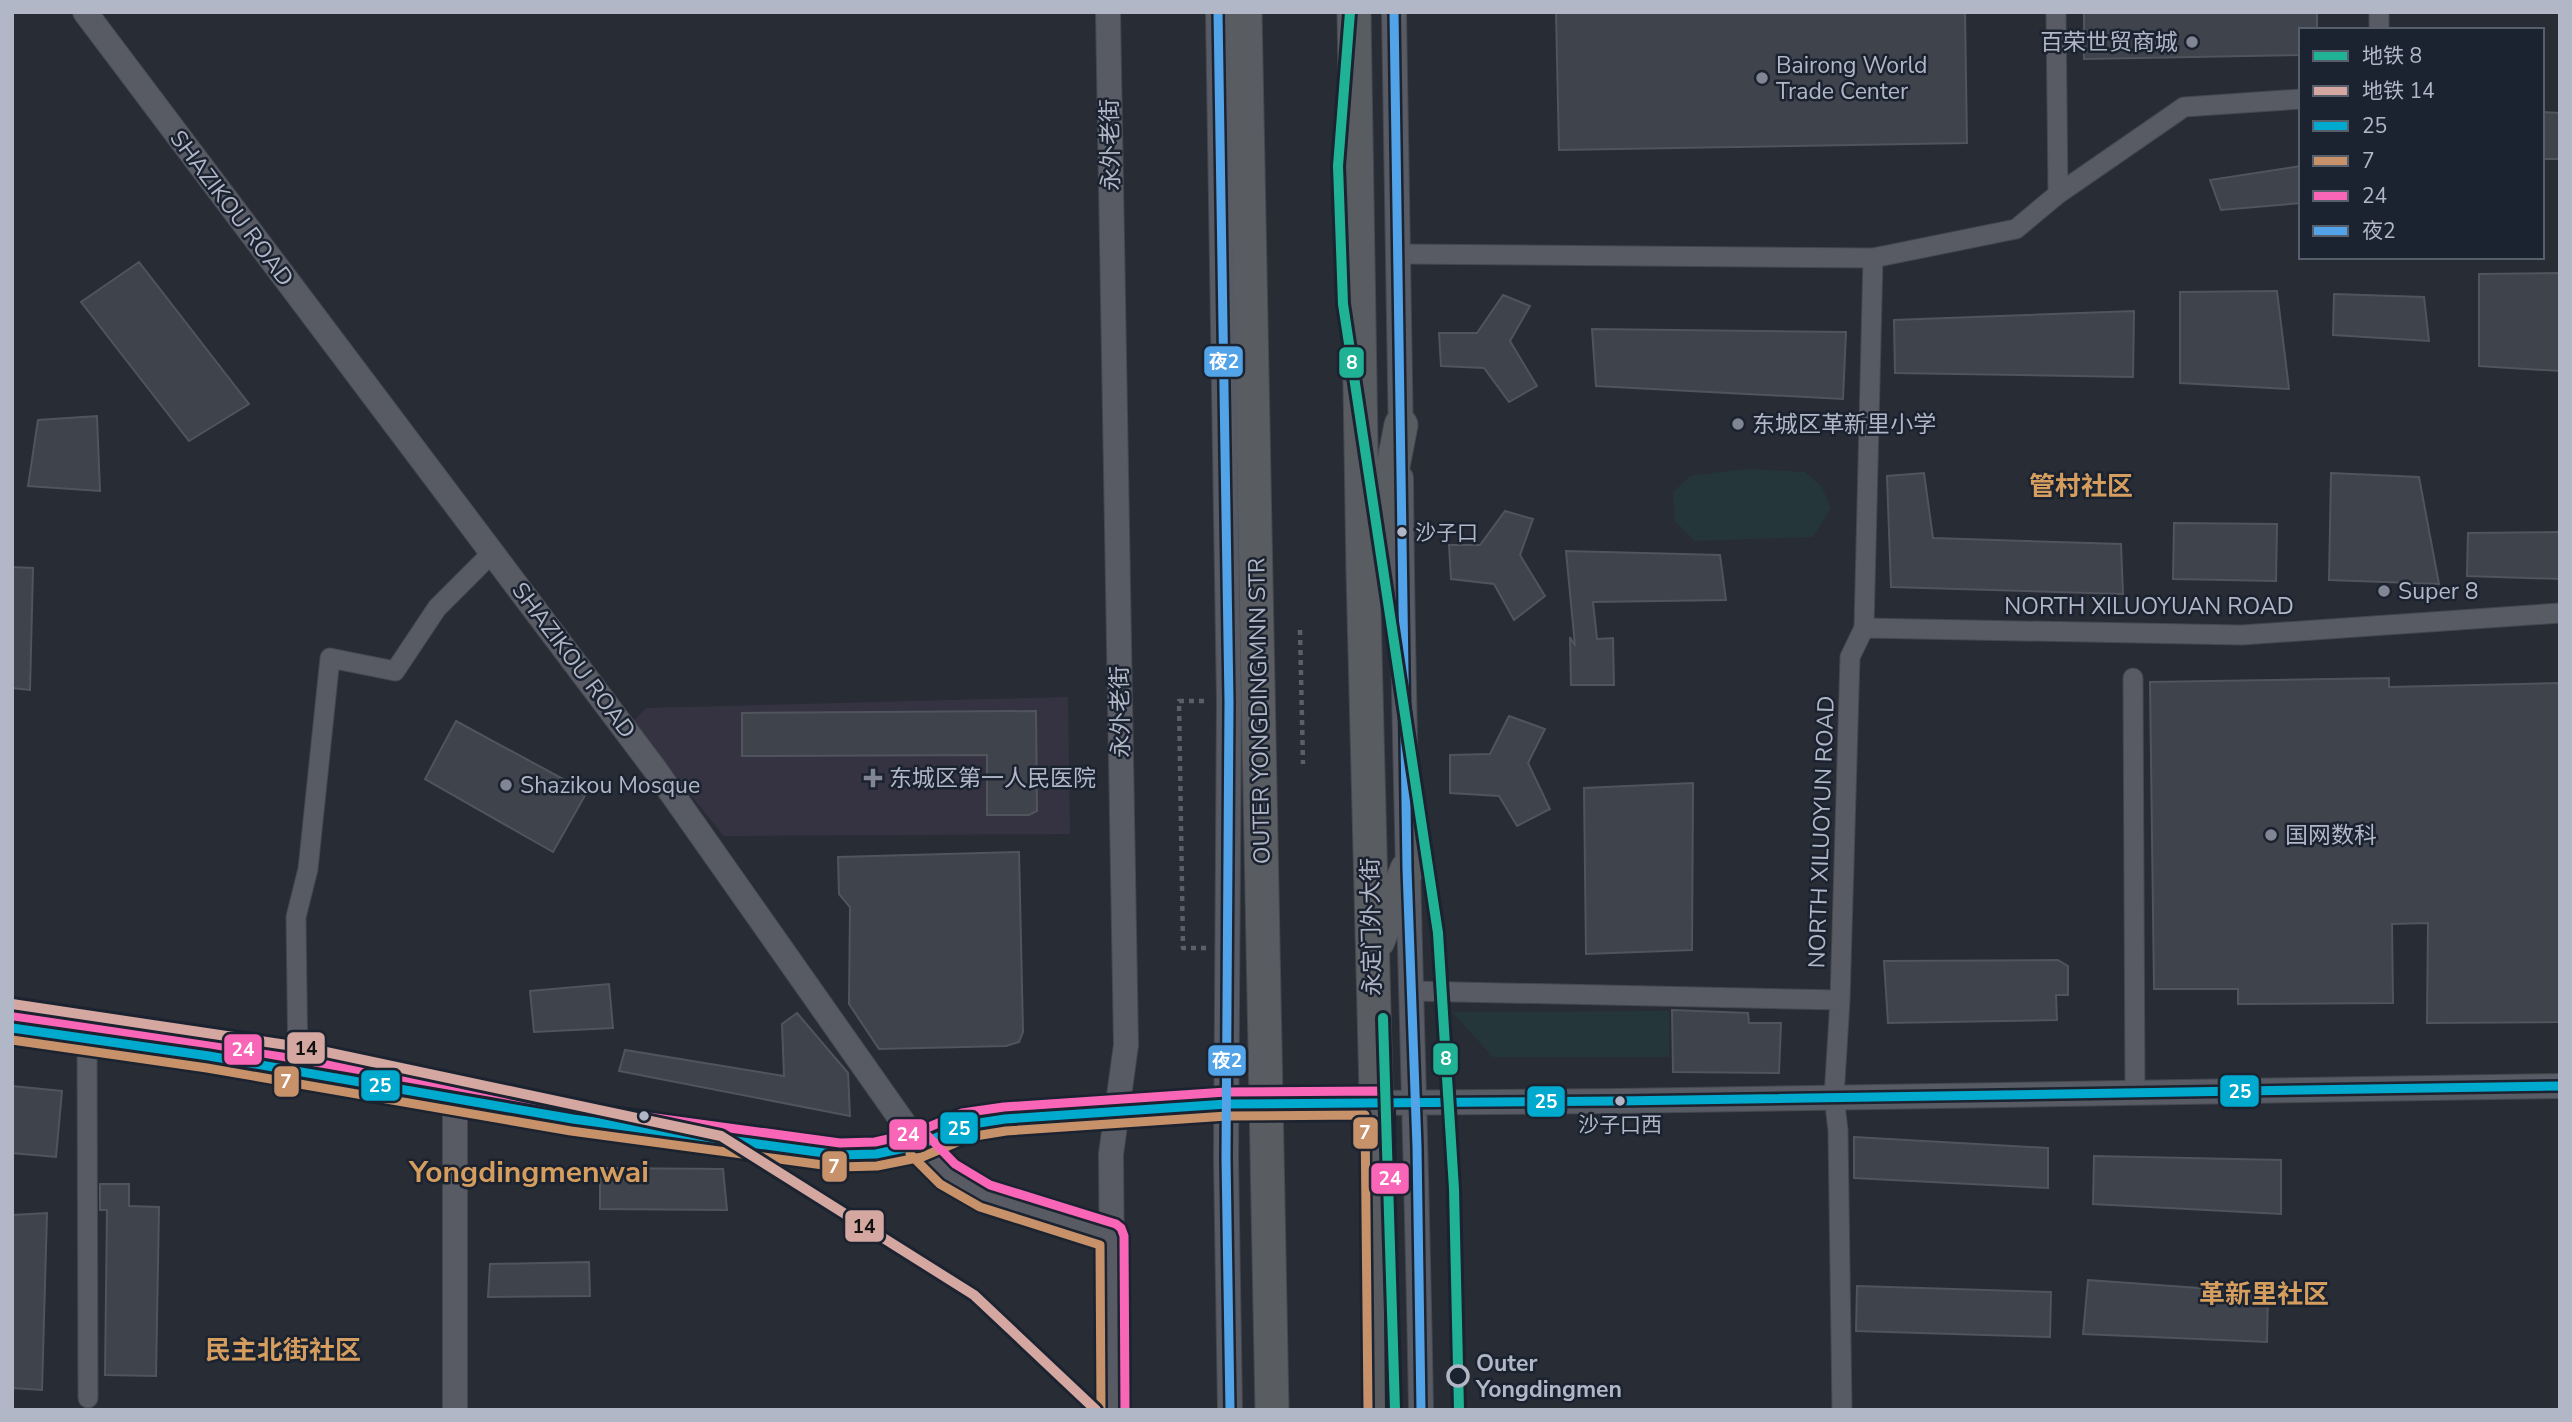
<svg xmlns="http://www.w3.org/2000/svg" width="2572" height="1422" font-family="'Nunito Sans','Noto Sans SC',sans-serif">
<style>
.medical{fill:#353341}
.green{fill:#25363b}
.building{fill:#3f434c;stroke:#50545d;stroke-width:2}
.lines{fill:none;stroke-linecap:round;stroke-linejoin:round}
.minor-casing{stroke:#44474e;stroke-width:21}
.tertiary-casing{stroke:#44474e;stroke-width:26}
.trunk-casing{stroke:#454851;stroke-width:35}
.path{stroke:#5b5f67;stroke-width:4.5;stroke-dasharray:5 5;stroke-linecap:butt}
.minor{stroke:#585b63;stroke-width:19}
.tertiary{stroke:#585b63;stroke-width:24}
.trunk{stroke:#595c61;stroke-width:33}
.bus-1-casing{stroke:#1b2230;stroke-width:14}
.bus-2-casing{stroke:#1b2230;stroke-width:14}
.bus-3-casing{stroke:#1b2230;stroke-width:14}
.bus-4-casing{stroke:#1b2230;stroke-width:14}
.bus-1{stroke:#00a9ce;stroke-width:9}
.bus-2{stroke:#c7916a;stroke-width:9}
.bus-3{stroke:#fa66b7;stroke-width:9}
.bus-4{stroke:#53a3e8;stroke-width:9}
.metro-1-casing{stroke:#1b2230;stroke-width:16}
.metro-2-casing{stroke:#1b2230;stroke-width:16}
.metro-1{stroke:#20b295;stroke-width:10}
.metro-2{stroke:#d4a7a1;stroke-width:10}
.poi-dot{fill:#818694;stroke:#1b2230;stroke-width:2.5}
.bus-dot{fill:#b1b7c7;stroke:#1b2230;stroke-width:2.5}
.stop-dot{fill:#1b2230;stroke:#b1b7c7;stroke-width:3.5}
.labels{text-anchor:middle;stroke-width:5;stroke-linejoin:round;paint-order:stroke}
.bus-label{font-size:21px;fill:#b1b7c7;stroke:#1b2230;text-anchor:start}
.poi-label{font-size:23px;fill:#b1b7c7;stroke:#1b2230;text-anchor:start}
.street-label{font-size:23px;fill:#b1b7c7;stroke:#1b2230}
.stop-label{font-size:23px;font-weight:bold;fill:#b1b7c7;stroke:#1b2230;text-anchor:start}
.quarter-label{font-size:26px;font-weight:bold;fill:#d59d5e;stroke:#1b2230}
.district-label{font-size:30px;font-weight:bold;fill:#d59d5e;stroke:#1b2230}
.line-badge{stroke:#1b2230;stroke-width:2.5}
.badge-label{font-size:19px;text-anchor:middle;font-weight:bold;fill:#fff}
.pale-badge-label{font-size:19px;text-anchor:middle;font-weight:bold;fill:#111}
</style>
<rect width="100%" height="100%" fill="#282c35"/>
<path class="medical" d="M 1068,697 L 1070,834 L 724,836 L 632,723 L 646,708 Z"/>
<path class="green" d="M 1747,469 L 1805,472 L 1822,487 L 1831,508 L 1813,537 L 1695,541 L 1675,521 L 1673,492 L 1690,476 Z
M 1669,1011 L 1669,1057 L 1493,1057 L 1452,1012 Z"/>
<path class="building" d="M 1556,12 L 1965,12 L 1967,143 L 1559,150 Z
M 2084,12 L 2317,12 L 2317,30 L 2301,30 L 2301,55 L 2084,59 Z
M 2542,112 L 2560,113 L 2560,159 L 2542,159 Z
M 2301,166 L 2301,203 L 2221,210 L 2210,180 Z
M 139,262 L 249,404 L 189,441 L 81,302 Z
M 2560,273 L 2560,371 L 2479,366 L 2479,274 Z
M 2277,291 L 2289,389 L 2180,383 L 2180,292 Z
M 2334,294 L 2424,297 L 2429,341 L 2333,335 Z
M 1503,295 L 1530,306 L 1510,341 L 1537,386 L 1509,402 L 1484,368 L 1441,366 L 1439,333 L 1477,333 Z
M 2134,311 L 2133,377 L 1895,373 L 1894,320 Z
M 1592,329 L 1846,332 L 1843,399 L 1596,386 Z
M 97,416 L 100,491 L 28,486 L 38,420 Z
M 1924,473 L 1933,538 L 2121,544 L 2123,594 L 1891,587 L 1887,476 Z
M 2331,473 L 2419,477 L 2439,584 L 2329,580 Z
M 1505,511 L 1533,519 L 1520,555 L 1545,596 L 1514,620 L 1494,584 L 1451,579 L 1449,545 L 1480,545 Z
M 2174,523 L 2277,524 L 2276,581 L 2173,579 Z
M 2560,532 L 2560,579 L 2467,576 L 2468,533 Z
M 1566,551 L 1720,555 L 1726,600 L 1593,602 L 1597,639 L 1613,638 L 1614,685 L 1571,685 L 1570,637 L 1575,646 Z
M 12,567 L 33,568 L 30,690 L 12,688 Z
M 2389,678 L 2389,687 L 2560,683 L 2560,1022 L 2427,1023 L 2428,923 L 2392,924 L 2393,1003 L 2238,1004 L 2238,989 L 2154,989 L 2150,682 Z
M 1036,711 L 1037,811 L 1029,815 L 987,815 L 987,755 L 742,756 L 742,713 Z
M 1509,716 L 1545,729 L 1528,763 L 1550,809 L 1517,826 L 1499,796 L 1450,793 L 1450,755 L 1490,754 Z
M 456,721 L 587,792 L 553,852 L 425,779 Z
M 1693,783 L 1692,950 L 1586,954 L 1584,788 Z
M 1019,852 L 1023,1032 L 1019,1042 L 1006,1046 L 879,1049 L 849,1004 L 850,907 L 839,894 L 838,857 Z
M 2058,960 L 2068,966 L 2068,995 L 2056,995 L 2057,1020 L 1888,1023 L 1884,961 Z
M 609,984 L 613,1028 L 534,1032 L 530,991 Z
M 1672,1010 L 1748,1013 L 1749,1023 L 1781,1023 L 1779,1073 L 1673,1072 Z
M 797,1013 L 848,1073 L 850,1116 L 619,1071 L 625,1050 L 784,1076 L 782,1024 Z
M 12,1086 L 62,1091 L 56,1157 L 12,1153 Z
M 1854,1137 L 2048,1148 L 2048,1188 L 1854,1178 Z
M 2094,1156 L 2281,1160 L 2281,1214 L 2093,1204 Z
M 600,1168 L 723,1169 L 727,1210 L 600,1209 Z
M 100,1184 L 129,1184 L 129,1206 L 159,1207 L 156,1376 L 105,1375 L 107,1210 L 100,1210 Z
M 47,1213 L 42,1390 L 12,1388 L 12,1215 Z
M 589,1262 L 590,1296 L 488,1297 L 490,1264 Z
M 2088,1280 L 2268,1293 L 2267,1342 L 2083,1334 Z
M 1857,1286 L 2051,1292 L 2050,1337 L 1856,1331 Z"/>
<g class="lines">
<g class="minor-casing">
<path id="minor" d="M 2056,12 L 2058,194
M 2379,12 L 2379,30
M 1398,254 L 1873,258 L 2016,229 L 2058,194 L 2184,107 L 2301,99
M 1864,628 L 2242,635 L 2560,613
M 2133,678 L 2135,1093
M 1411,991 L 1840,1000
M 87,1036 L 88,1398
M 298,1070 L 296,917 L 308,869 L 330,658 L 395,671 L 437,608 L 493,552
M 1842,1410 L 1838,1130 L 1834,1097 L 1840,1000 L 1850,657 L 1864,628 L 1873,258"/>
</g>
<g class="tertiary-casing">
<path id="tertiary" d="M 85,12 L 654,768 L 919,1145 L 947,1174 L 985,1196 L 1112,1236
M 1108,12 L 1126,1045 L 1111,1154 L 1113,1410
M 1218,12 L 1229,702 L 1226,1158 L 1230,1410
M 1394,12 L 1401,442
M 1401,478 C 1403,789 1416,1099 1421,1410
M 12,1028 C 188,1048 361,1084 535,1113 C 636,1129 738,1142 839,1155 L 876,1154 L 919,1145 L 966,1125 L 1005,1119 L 1227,1104 L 1619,1101 L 2560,1086
M 455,1410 L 455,1097"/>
</g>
<g class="trunk-casing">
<path id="trunk" d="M 1245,12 L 1272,1410
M 1354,12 L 1363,571 L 1378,1170 L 1380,1410
M 1377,549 L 1401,425
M 1378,941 L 1407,869"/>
</g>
<path class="path" d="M 1300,630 L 1303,764
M 1206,948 L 1183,948 L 1179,701 L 1209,701"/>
<use href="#minor" class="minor"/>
<use href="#tertiary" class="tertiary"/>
<use href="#trunk" class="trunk"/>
<g class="bus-1-casing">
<path id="bus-1" d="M 12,1028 L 209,1056 L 573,1119 L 839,1155 L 876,1154 L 919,1145 L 966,1125 L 1005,1119 L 1227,1104 L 1619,1101 L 2560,1086"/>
</g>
<g class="bus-2-casing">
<path id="bus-2" d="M 12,1040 L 207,1068 L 571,1131 L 838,1167 L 877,1166 L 922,1157 L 969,1137 L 1006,1131 L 1227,1116 L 1365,1115 L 1368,1410
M 910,1154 L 940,1184 L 980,1207 L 1100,1245 L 1101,1410"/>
</g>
<g class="bus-3-casing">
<path id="bus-3" d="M 14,1016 L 211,1044 L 575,1107 L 840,1143 L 875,1142 L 915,1133 L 962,1113 L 1004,1107 L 1226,1092 L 1380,1091 L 1386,1095 L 1389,1103 L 1392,1410
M 928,1136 L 955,1164 L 990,1185 L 1116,1224 L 1121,1228 L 1124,1236 L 1125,1410"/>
</g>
<g class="bus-4-casing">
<path id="bus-4" d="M 1218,12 L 1229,702 L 1226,1158 L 1230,1410
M 1394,12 L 1407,869 L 1417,1147 L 1421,1410"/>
</g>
<use href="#bus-1" class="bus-1"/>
<use href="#bus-2" class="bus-2"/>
<use href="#bus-3" class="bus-3"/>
<use href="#bus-4" class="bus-4"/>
<g class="metro-1-casing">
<path id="metro-1" d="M 1350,12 L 1338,166 L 1343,304 L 1438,933 L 1454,1189 L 1459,1410
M 1383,1018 L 1395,1410"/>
</g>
<g class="metro-2-casing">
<path id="metro-2" d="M 12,1004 L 307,1048 L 721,1136 L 974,1295 L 1096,1410"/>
</g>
<use href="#metro-1" class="metro-1"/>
<use href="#metro-2" class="metro-2"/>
</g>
<g class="poi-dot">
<circle cx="2192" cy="42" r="7"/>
<circle cx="1762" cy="78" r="7"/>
<circle cx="1738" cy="424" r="7"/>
<circle cx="2384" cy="591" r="7"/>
<path d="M869.5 767.5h7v7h7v7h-7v7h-7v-7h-7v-7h7z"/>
<circle cx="506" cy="785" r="7"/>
<circle cx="2271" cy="835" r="7"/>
</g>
<g class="bus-dot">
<circle cx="1402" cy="532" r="6"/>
<circle cx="1620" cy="1101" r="6"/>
<circle cx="644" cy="1116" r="6"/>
</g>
<circle class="stop-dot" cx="1458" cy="1376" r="10"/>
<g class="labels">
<g class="bus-label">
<text x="1415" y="540">沙子口</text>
<text x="1620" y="1132" text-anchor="middle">沙子口西</text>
</g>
<g class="poi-label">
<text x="2178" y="50" text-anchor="end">百荣世贸商城</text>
<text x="1776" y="73">Bairong World<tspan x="1776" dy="26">Trade Center</tspan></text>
<text x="1752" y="432">东城区革新里小学</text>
<text x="2398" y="599">Super 8</text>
<text x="889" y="786">东城区第一人民医院</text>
<text x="520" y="793">Shazikou Mosque</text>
<text x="2285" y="843">国网数科</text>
</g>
<g class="street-label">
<text transform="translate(1110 145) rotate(-91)" y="8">永外老街</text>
<text transform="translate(232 208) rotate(53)" y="8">SHAZIKOU ROAD</text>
<text x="2149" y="614">NORTH XILUOYUAN ROAD</text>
<text transform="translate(574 660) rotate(53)" y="8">SHAZIKOU ROAD</text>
<text transform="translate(1259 711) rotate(-91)" y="8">OUTER YONGDINGMNN STR</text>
<text transform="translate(1120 712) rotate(-91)" y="8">永外老街</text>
<text transform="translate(1821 832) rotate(-88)" y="8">NORTH XILUOYUN ROAD</text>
<text transform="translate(1371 927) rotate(-91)" y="8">永定门外大街</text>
</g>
<g class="stop-label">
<text x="1476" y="1371">Outer<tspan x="1476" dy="26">Yongdingmen</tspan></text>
</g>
<g class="quarter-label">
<text x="2081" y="495">管村社区</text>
<text x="2264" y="1303">革新里社区</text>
<text x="283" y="1359">民主北街社区</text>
</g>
<g class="district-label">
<text x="529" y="1182">Yongdingmenwai</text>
</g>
</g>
<g class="line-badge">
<rect x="1203" y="345" width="41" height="33" rx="7" fill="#53a3e8"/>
<rect x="1338" y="346" width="27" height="33" rx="7" fill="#20b295"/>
<rect x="286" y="1031" width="40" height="34" rx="7" fill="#d4a7a1"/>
<rect x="223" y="1033" width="40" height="33" rx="7" fill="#fa66b7"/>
<rect x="1432" y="1042" width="27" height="34" rx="7" fill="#20b295"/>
<rect x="1207" y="1044" width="40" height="33" rx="7" fill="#53a3e8"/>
<rect x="273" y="1065" width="27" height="33" rx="7" fill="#c7916a"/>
<rect x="360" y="1069" width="41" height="33" rx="7" fill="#00a9ce"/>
<rect x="2219" y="1074" width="41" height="34" rx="7" fill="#00a9ce"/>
<rect x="1526" y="1085" width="40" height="33" rx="7" fill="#00a9ce"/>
<rect x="939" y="1111" width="40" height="34" rx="7" fill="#00a9ce"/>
<rect x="1352" y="1116" width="27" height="34" rx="7" fill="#c7916a"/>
<rect x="888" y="1118" width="40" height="33" rx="7" fill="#fa66b7"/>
<rect x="821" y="1150" width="27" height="33" rx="7" fill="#c7916a"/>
<rect x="1370" y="1162" width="40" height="33" rx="7" fill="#fa66b7"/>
<rect x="844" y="1209" width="41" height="34" rx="7" fill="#d4a7a1"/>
</g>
<g class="badge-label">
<text x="1224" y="368">夜2</text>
<text x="1352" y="369">8</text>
<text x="243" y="1056">24</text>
<text x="1446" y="1065">8</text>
<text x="1227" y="1067">夜2</text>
<text x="286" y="1088">7</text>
<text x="380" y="1092">25</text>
<text x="2240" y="1098">25</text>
<text x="1546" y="1108">25</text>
<text x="959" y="1135">25</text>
<text x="1365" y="1139">7</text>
<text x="908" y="1141">24</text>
<text x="834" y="1173">7</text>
<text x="1390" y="1185">24</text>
</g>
<g class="pale-badge-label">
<text x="306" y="1055">14</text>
<text x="864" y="1233">14</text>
</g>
<rect width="2572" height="1422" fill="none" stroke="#b1b7c7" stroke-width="28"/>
<rect x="2299" y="28" width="245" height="231" fill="#1b2230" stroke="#575e6c" stroke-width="2"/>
<rect x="2313" y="51" width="35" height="10" fill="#20b295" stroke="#575e6c" stroke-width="2"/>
<text x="2362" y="63" font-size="21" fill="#b1b7c7">地铁 8</text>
<rect x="2313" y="86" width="35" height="10" fill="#d4a7a1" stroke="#575e6c" stroke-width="2"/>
<text x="2362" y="98" font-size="21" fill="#b1b7c7">地铁 14</text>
<rect x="2313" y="121" width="35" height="10" fill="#00a9ce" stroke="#575e6c" stroke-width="2"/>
<text x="2362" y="133" font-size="21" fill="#b1b7c7">25</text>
<rect x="2313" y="156" width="35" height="10" fill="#c7916a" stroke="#575e6c" stroke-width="2"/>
<text x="2362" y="168" font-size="21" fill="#b1b7c7">7</text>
<rect x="2313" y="191" width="35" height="10" fill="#fa66b7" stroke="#575e6c" stroke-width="2"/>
<text x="2362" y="203" font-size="21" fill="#b1b7c7">24</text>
<rect x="2313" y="226" width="35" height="10" fill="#53a3e8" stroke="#575e6c" stroke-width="2"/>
<text x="2362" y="238" font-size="21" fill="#b1b7c7">夜2</text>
</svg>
